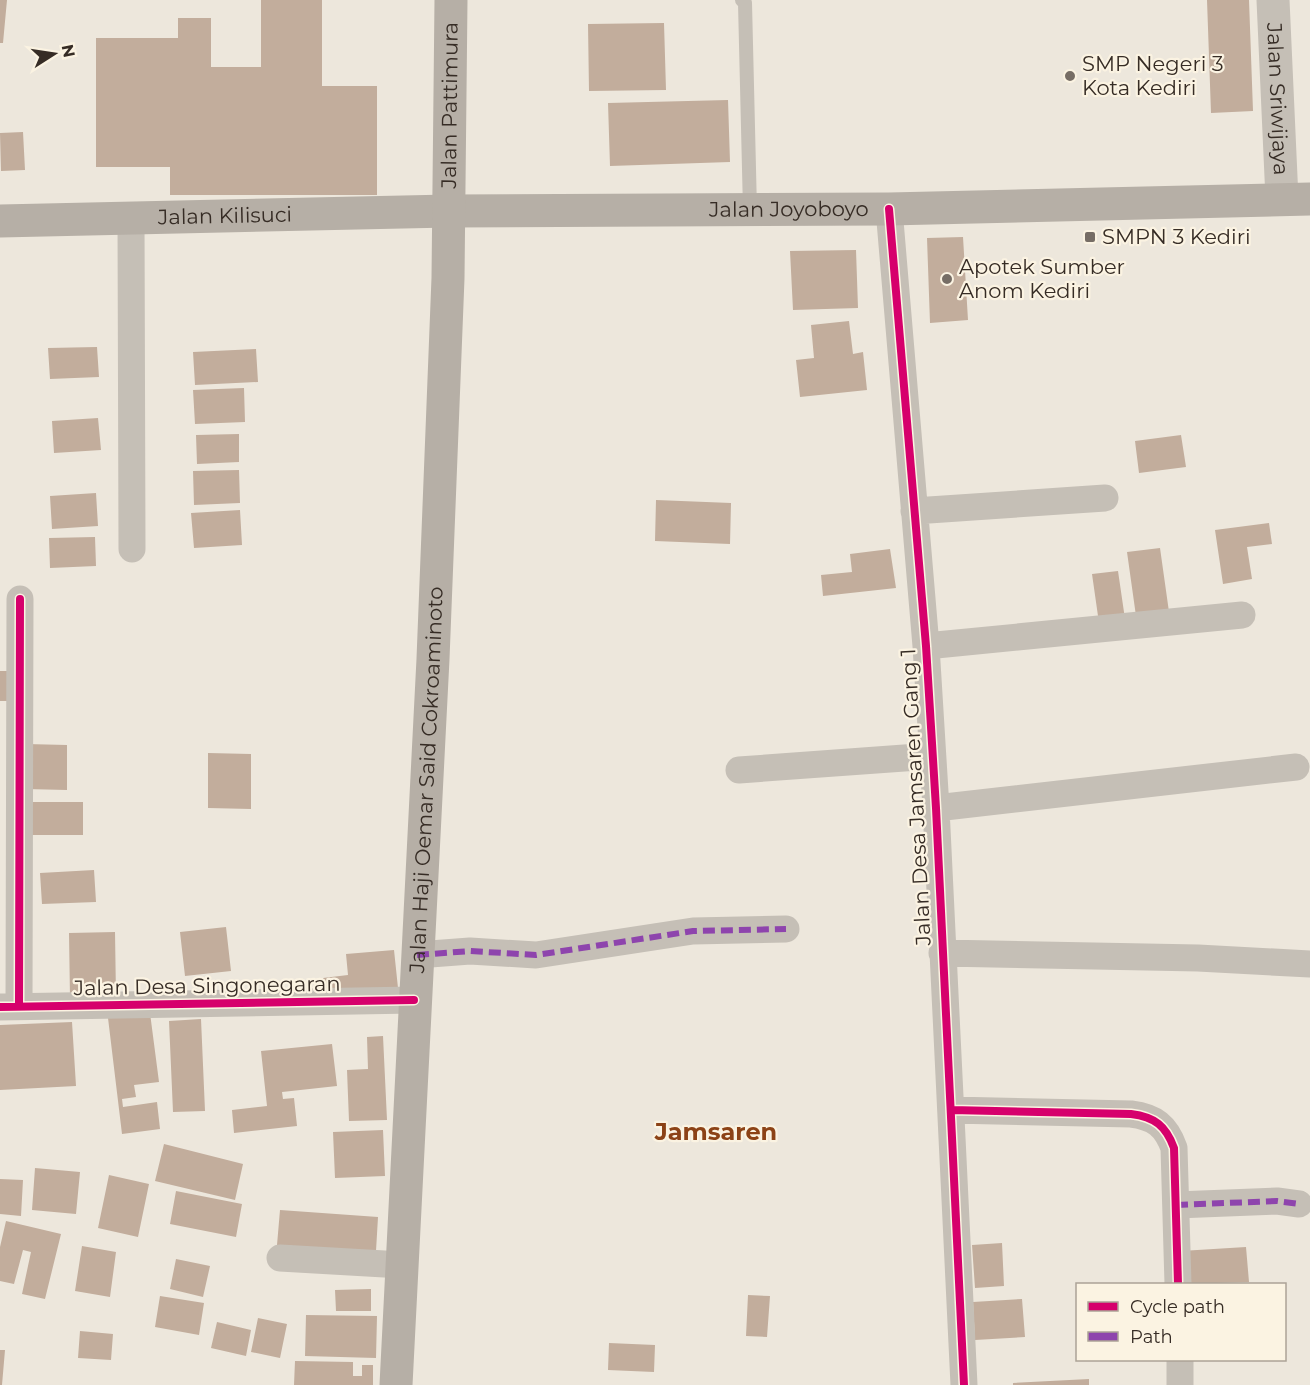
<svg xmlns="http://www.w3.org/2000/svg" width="1310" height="1385" font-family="Montserrat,sans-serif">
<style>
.building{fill:#c2ad9c}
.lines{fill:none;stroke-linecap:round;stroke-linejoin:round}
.service{stroke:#c5bfb6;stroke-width:14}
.minor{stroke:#c5bfb6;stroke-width:27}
.tertiary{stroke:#c5bfb6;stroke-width:33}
.secondary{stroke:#b6afa6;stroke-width:33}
.quiet{stroke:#8e44ad;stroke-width:6;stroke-dasharray:12 6;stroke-linecap:butt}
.cycleway-casing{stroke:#fbf3e2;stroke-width:11}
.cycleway{stroke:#d6006c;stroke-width:8}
.poi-dot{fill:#766d65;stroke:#fbf3e2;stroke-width:2}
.labels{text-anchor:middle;stroke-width:4.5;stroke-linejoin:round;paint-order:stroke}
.poi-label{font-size:21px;fill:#362c25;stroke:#fbf3e2;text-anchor:start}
.street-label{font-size:21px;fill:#362c25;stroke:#fbf3e2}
.quarter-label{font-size:24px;font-weight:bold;fill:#8c4216;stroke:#fbf3e2}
</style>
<rect width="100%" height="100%" fill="#ede7dc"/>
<path class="building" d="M 0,0 L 7,0 L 3,43 L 0,43 Z
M 261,0 L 322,0 L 322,86 L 377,86 L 377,195 L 170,195 L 170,167 L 96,167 L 96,38 L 178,38 L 178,18 L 211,18 L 211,67 L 261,67 Z
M 1207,0 L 1249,0 L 1253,111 L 1211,113 Z
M 664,23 L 666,90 L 589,91 L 588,24 Z
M 728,100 L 730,162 L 610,166 L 608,103 Z
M 23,132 L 25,170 L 1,171 L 0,133 Z
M 963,237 L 968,320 L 930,323 L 927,238 Z
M 856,250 L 858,308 L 793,310 L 790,251 Z
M 849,321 L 853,354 L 863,352 L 867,390 L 800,397 L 796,360 L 814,358 L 811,325 Z
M 97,347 L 99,377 L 50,379 L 48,348 Z
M 256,349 L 258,382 L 195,385 L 193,352 Z
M 244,388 L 245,422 L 195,424 L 193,390 Z
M 98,418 L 101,450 L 54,453 L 52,421 Z
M 239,434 L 239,462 L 197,464 L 196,435 Z
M 1181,435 L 1186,467 L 1139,473 L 1135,441 Z
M 239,470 L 240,503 L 194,505 L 193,471 Z
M 96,493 L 98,526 L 52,529 L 50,496 Z
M 656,500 L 731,503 L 730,544 L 655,541 Z
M 240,510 L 242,545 L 194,548 L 191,513 Z
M 1269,523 L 1272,544 L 1247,547 L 1252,579 L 1223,584 L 1215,530 Z
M 95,537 L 96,566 L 50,568 L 49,538 Z
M 1160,548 L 1169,612 L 1136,616 L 1127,552 Z
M 890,549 L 896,588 L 823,596 L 821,575 L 852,572 L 850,554 Z
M 1118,571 L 1125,619 L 1099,623 L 1092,574 Z
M 0,671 L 11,671 L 11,701 L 0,701 Z
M 26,744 L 67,745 L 67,790 L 25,789 Z
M 208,753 L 251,754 L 251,809 L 208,808 Z
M 25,802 L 83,802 L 83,835 L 26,835 Z
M 94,870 L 96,902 L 42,904 L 40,873 Z
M 226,927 L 231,971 L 185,976 L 180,932 Z
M 115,932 L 116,997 L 70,998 L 69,933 Z
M 394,950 L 398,988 L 325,996 L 323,978 L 348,975 L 346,954 Z
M 150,1013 L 159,1082 L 134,1085 L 136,1097 L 122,1099 L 123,1107 L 157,1102 L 160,1129 L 122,1134 L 108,1018 Z
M 201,1019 L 205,1111 L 173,1112 L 169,1021 Z
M 72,1022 L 76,1086 L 0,1090 L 0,1025 Z
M 383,1036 L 387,1120 L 349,1121 L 347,1070 L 368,1069 L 367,1037 Z
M 332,1044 L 337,1086 L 282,1092 L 283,1099 L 294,1098 L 297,1126 L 234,1133 L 232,1110 L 267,1106 L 261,1051 Z
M 383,1130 L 385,1176 L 335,1178 L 333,1132 Z
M 164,1144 L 243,1164 L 235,1200 L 155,1181 Z
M 35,1168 L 80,1172 L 76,1214 L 32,1210 Z
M 109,1175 L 149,1184 L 138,1237 L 98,1228 Z
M 0,1179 L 23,1180 L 21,1216 L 0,1214 Z
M 176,1191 L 242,1204 L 236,1237 L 170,1224 Z
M 280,1210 L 378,1217 L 376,1251 L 277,1245 Z
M 6,1221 L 61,1234 L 45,1299 L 22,1294 L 31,1252 L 23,1250 L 14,1284 L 0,1281 L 0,1247 Z
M 1002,1243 L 1004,1286 L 975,1288 L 972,1245 Z
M 82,1246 L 116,1252 L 110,1297 L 75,1291 Z
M 1246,1247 L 1249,1282 L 1183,1284 L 1181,1251 Z
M 176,1259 L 210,1266 L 203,1297 L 170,1289 Z
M 371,1289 L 371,1311 L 336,1311 L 335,1290 Z
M 748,1295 L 770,1296 L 767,1337 L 746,1336 Z
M 160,1296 L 204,1303 L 199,1335 L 155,1327 Z
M 1022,1299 L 1025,1337 L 975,1340 L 973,1302 Z
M 306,1315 L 377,1316 L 376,1358 L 305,1356 Z
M 258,1318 L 287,1324 L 280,1358 L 251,1352 Z
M 217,1322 L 251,1330 L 246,1356 L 211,1348 Z
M 80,1331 L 113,1334 L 111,1360 L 78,1358 Z
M 609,1343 L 655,1345 L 654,1372 L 608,1370 Z
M 0,1350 L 5,1350 L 2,1385 L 0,1385 Z
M 295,1361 L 353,1362 L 353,1376 L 362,1376 L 362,1365 L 373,1365 L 373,1385 L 294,1385 Z
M 1089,1379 L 1089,1385 L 1013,1385 L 1013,1383 Z"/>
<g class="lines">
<path class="service" d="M 742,0 L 745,3 L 750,210"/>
<path class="minor" d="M 889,209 L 926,646 L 936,808 L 964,1385
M 131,219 L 132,549
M 914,511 L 1105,498
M 926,646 L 1242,615
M 739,770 L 932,756
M 936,808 L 1296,767
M 942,953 L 1198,958 L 1310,964
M 417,955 L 470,951 L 536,955 L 693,931 L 786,929
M 19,1006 L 20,599
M 0,1007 L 414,1000
M 951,1110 L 1131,1114 C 1155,1117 1166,1126 1174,1148 L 1178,1284
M 1176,1205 L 1277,1201 L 1299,1204
M 280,1258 L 402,1265
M 1180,1360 L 1180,1385"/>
<path class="tertiary" id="s1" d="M 1273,0 L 1282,199"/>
<g class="secondary">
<path id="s2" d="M 0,221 L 449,211 L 889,209 L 1310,199"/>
<path id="s3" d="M 396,1385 L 433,659 L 448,278 L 451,0"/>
</g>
<path class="quiet" d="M 417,955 L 470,951 L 536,955 L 693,931 L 786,929
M 1176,1205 L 1277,1201 L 1299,1204"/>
<g class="cycleway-casing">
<path id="cycleway" d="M 889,209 L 926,646 L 936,808 L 964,1385
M 19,1006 L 20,599
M 0,1007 L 414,1000
M 951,1110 L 1131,1114 C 1155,1117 1166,1126 1174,1148 L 1178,1284"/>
</g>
<use href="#cycleway" class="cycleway"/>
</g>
<g class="poi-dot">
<circle cx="1070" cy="76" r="6"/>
<rect x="1084" y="231" width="12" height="12" rx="3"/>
<circle cx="947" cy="279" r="6"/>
</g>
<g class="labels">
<g class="poi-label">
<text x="1082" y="71">SMP Negeri 3<tspan x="1082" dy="24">Kota Kediri</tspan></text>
<text x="1102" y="244">SMPN 3 Kediri</text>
<text x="959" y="274">Apotek Sumber<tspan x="959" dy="24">Anom Kediri</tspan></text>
</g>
<g class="street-label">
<text dy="7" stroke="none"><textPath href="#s1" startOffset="99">Jalan Sriwijaya</textPath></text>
<text dy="7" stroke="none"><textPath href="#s3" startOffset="1281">Jalan Pattimura</textPath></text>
<text dy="7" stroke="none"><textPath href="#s2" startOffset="789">Jalan Joyoboyo</textPath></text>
<text dy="7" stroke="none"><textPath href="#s2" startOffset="225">Jalan Kilisuci</textPath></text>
<text dy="7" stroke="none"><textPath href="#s3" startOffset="606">Jalan Haji Oemar Said Cokroaminoto</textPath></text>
<text transform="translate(916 797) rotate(-93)" y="7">Jalan Desa Jamsaren Gang 1</text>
<text transform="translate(207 986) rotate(-1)" y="7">Jalan Desa Singonegaran</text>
</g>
<g class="quarter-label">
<text x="716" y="1140">Jamsaren</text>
</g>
</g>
<rect x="1076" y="1283" width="210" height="78" fill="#fbf3e2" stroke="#aca396" stroke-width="1.5"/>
<rect x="1088" y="1302" width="30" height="9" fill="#d6006c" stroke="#aca396" stroke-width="1.5"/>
<text x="1130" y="1313" font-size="18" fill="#362c25">Cycle path</text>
<rect x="1088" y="1332" width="30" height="9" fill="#8e44ad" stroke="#aca396" stroke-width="1.5"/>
<text x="1130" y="1343" font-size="18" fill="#362c25">Path</text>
<g transform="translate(54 54) rotate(78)" stroke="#fbf3e2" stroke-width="4.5" paint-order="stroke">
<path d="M0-4.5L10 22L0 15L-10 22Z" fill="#362c25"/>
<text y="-9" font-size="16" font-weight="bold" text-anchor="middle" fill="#362c25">N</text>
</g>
</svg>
